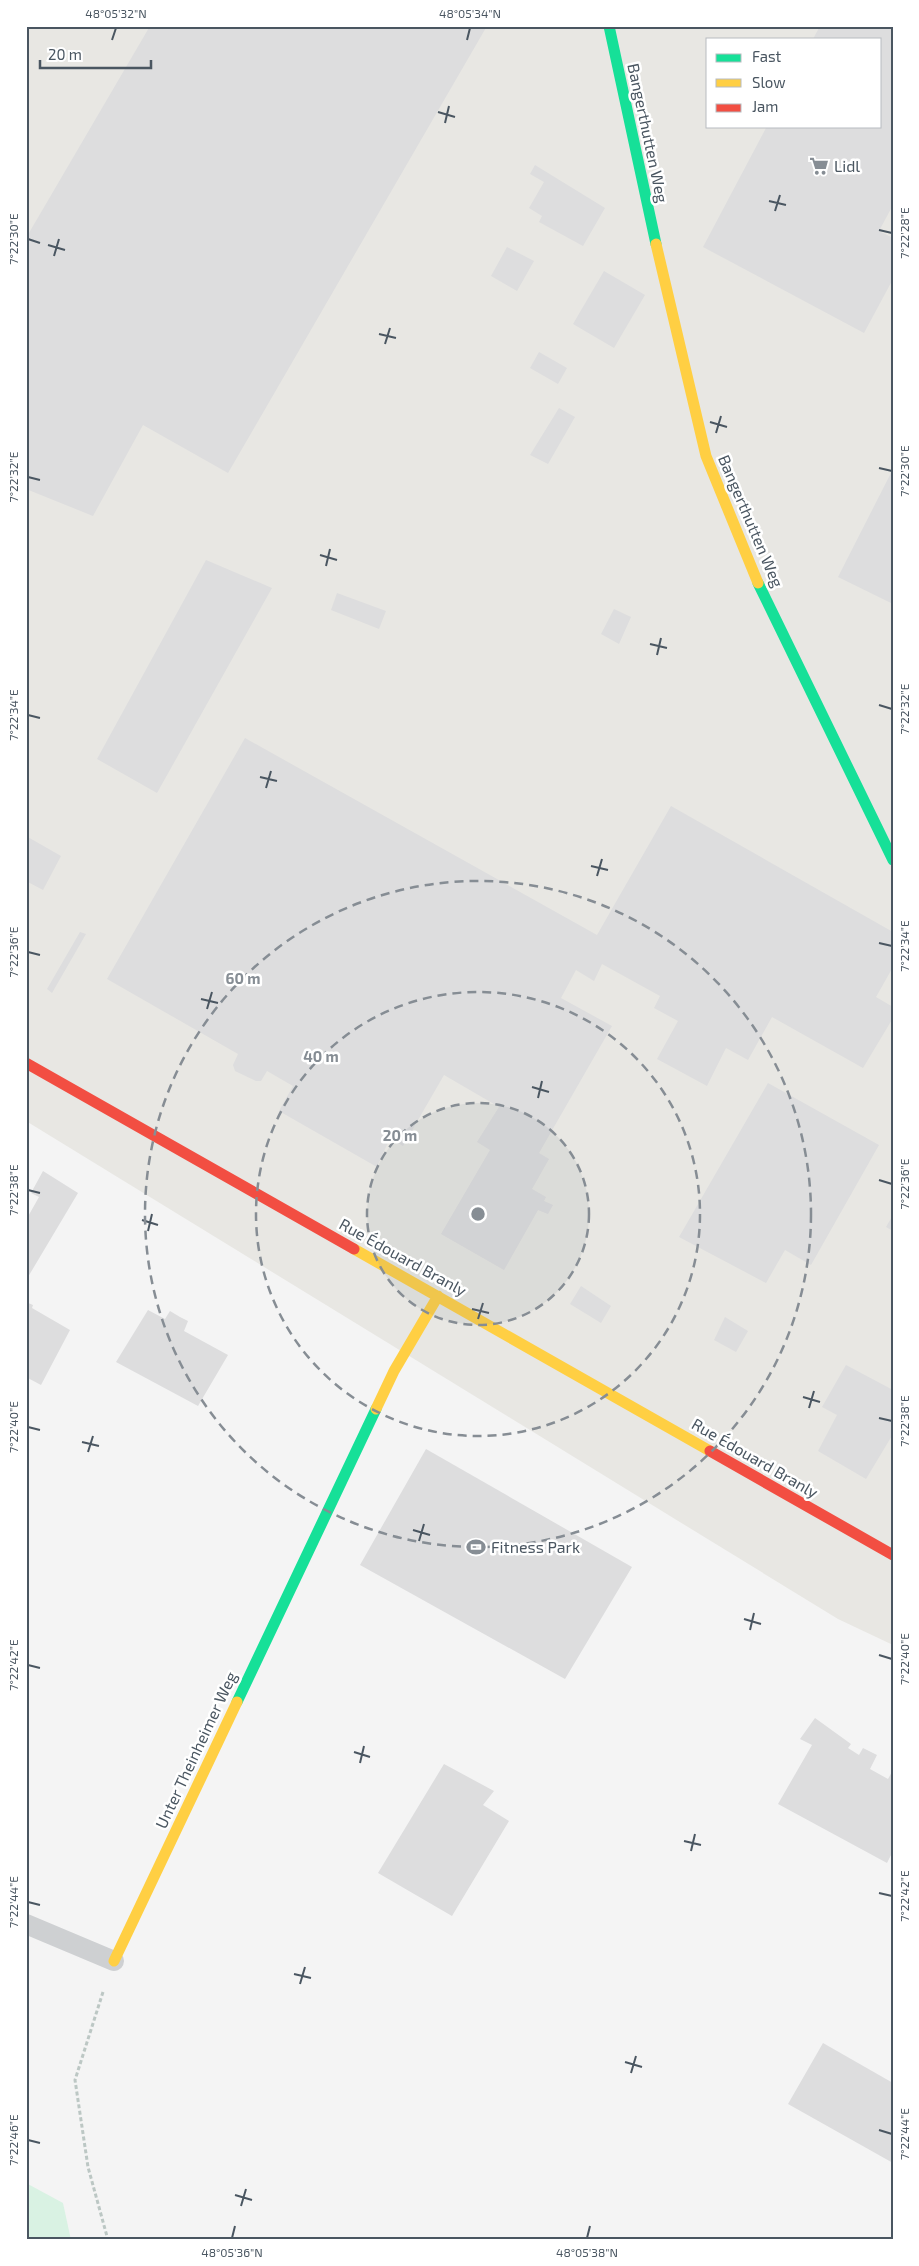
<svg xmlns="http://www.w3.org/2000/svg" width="919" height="2266" font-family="'Exo 2',sans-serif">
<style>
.commercial{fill:#e8e7e3;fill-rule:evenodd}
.green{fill:#d9f2e3}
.building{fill:#ddddde}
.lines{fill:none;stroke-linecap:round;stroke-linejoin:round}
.path{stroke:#bcc7c4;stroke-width:3;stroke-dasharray:4 2.5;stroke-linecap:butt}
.lane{stroke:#ced0d2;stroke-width:20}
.fast{stroke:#16e098;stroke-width:11}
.slow{stroke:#ffcf43;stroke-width:11}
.jam{stroke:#f24e42;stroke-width:11}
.ticks{fill:none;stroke:#4a5661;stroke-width:2}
.ring{fill:none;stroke:#868d94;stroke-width:2.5;stroke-dasharray:9 6}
.labels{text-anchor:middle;stroke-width:5;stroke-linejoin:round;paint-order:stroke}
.street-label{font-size:16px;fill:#4a5661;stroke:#fff}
.poi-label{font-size:16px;fill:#4a5661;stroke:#fff;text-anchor:start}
.centre{fill:#868d94;stroke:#fff;stroke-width:2.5}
.ring-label{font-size:15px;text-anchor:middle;font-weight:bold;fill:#868d94;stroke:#fff;stroke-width:5;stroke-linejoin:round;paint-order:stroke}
.neatline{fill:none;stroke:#4a5661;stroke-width:2}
.ticks-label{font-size:12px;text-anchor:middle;fill:#4a5661}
</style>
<rect width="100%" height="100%" fill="#f4f4f4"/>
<path class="commercial" d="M 26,26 L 893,26 L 893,1645 L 838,1619 L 26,1121 ZM 708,39 L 880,39 L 880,126 L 708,126 Z"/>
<path class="green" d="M 26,2183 L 63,2203 L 71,2240 L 26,2240 Z"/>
<path class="building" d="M 150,26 L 487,26 L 228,473 L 143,425 L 93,516 L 26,489 L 26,238 Z
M 820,26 L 893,26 L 893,205 L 879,231 L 893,238 L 893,279 L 864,333 L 703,247 L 767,126 L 880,126 L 880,39 L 813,39 Z
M 535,165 L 605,208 L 583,246 L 539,222 L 542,216 L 529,208 L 544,182 L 530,174 Z
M 507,247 L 534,261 L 517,291 L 491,276 Z
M 604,271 L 645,295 L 614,348 L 573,324 Z
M 539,352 L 567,368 L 558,384 L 530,368 Z
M 559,408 L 575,417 L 548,464 L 530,455 Z
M 893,469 L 893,604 L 838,577 Z
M 206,560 L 272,588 L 157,793 L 97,759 Z
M 337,593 L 386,611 L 379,629 L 331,610 Z
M 614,609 L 631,617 L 619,644 L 601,634 Z
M 245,738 L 597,935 L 671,806 L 893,932 L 893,967 L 876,997 L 893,1007 L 893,1018 L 863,1068 L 772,1017 L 748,1060 L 726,1048 L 707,1086 L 657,1059 L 678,1021 L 654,1008 L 660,996 L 602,964 L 594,981 L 576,970 L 561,998 L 612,1026 L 539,1153 L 549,1159 L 532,1189 L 546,1197 L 544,1201 L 553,1205 L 548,1214 L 538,1210 L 504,1270 L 441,1234 L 490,1150 L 477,1142 L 499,1107 L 444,1075 L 403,1146 L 390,1138 L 377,1167 L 279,1111 L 293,1086 L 267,1071 L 261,1081 L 256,1081 L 235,1071 L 233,1065 L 238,1054 L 107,979 Z
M 26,836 L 61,856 L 43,890 L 26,881 Z
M 80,932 L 86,934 L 52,993 L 47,989 Z
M 768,1083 L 879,1145 L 811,1265 L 785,1250 L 766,1283 L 679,1237 Z
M 43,1171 L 78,1193 L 28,1277 L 26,1276 L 26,1220 L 39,1197 L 31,1193 Z
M 893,1215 L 893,1231 L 886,1227 Z
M 581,1286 L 611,1306 L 601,1323 L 570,1304 Z
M 26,1302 L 33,1305 L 32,1308 L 70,1330 L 41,1385 L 26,1377 Z
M 148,1310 L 165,1319 L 170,1311 L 180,1317 L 188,1321 L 184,1331 L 228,1355 L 198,1406 L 116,1362 Z
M 725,1317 L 748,1331 L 736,1352 L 714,1340 Z
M 846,1365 L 893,1390 L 893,1434 L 866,1479 L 818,1451 L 837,1415 L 822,1407 Z
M 426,1449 L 632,1567 L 565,1679 L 360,1565 Z
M 815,1718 L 851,1744 L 848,1748 L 859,1755 L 863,1748 L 877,1755 L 870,1769 L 888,1779 L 893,1770 L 893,1851 L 887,1863 L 778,1804 L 812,1745 L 800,1739 Z
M 444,1764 L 494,1791 L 483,1805 L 509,1821 L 452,1916 L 378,1873 Z
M 823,2043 L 893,2083 L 893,2163 L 788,2104 Z"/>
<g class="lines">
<path class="path" d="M 103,1992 L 75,2080 L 88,2167 L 108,2240"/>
<path class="lane" d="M 26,1924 L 114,1961"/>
<path class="fast" d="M 609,26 L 656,244
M 758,583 L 893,860
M 237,1702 L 376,1409"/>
<path class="slow" d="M 656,244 L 706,456 L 758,583
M 354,1249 L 710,1451
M 376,1409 L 394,1371 L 438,1296
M 114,1961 L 237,1702"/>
<path class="jam" d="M 26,1063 L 354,1249
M 710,1451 L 893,1555"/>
</g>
<path class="ticks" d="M 112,40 L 116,28M 467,40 L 470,28M 438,112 L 455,117M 445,123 L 449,106M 769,201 L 786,205M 775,211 L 780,195M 879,230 L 892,233M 28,239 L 40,243M 48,245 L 65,250M 54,256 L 59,239M 379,334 L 396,338M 385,344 L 390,328M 710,422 L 727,427M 716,433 L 721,416M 879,468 L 892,471M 28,477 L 40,480M 320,555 L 337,560M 326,566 L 330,549M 650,644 L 667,648M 657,655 L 661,638M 879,705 L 892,709M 28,715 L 40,718M 260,777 L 277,781M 266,788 L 271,771M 591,866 L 608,870M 597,876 L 602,859M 879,943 L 892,946M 28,952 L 40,955M 201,999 L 218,1003M 207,1009 L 212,992M 532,1087 L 549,1092M 538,1098 L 542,1081M 879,1180 L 892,1184M 28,1190 L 40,1193M 142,1220 L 158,1225M 148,1231 L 152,1214M 472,1309 L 489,1313M 478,1319 L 483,1303M 803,1397 L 820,1402M 809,1408 L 814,1391M 879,1418 L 892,1421M 28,1427 L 40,1430M 82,1442 L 99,1446M 88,1452 L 93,1436M 413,1530 L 430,1535M 419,1541 L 424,1524M 744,1619 L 761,1624M 750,1630 L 754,1613M 879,1655 L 892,1659M 28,1665 L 40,1668M 354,1752 L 370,1757M 360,1763 L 364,1746M 684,1841 L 701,1845M 691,1851 L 695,1834M 879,1893 L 892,1896M 28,1902 L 40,1905M 294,1974 L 311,1978M 300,1984 L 305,1967M 625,2062 L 642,2067M 631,2073 L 636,2056M 879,2130 L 892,2134M 28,2140 L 40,2143M 235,2195 L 252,2200M 241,2206 L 246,2189M 232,2238 L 235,2226M 587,2238 L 590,2226"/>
<circle cx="478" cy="1214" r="111" fill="#868d94" fill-opacity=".12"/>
<g class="ring">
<circle cx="478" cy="1214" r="111"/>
<circle cx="478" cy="1214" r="222"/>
<circle cx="478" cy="1214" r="333"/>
</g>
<defs>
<g id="supermarket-bare" transform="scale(1.5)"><path d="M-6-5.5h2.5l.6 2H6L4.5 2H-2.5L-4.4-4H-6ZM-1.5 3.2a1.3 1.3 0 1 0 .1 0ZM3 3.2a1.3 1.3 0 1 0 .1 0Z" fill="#868d94" stroke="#fff" stroke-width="2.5" paint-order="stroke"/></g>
<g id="stadium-bare" transform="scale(1.5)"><path d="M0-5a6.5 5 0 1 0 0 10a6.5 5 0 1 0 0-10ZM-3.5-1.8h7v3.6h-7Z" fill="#868d94" stroke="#fff" stroke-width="2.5" paint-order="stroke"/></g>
</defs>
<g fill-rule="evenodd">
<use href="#supermarket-bare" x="819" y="166"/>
<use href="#stadium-bare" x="476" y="1547"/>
</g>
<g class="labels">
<g class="street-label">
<text transform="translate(648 133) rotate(78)" y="6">Bangerthutten Weg</text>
<text transform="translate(751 521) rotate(67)" y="6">Bangerthutten Weg</text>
<text transform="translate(403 1257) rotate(29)" y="6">Rue Édouard Branly</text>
<text transform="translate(755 1458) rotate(30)" y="6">Rue Édouard Branly</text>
<text transform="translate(196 1750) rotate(-65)" y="6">Unter Theinheimer Weg</text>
</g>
<g class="poi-label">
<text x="834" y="172">Lidl</text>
<text x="491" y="1553">Fitness Park</text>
</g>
</g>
<circle cx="478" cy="1214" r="8" class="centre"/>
<g class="ring-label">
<text x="243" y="984">60 m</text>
<text x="321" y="1062">40 m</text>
<text x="400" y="1141">20 m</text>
</g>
<rect width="919" height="2266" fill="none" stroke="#ffffff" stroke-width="55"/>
<rect x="706" y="38" width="175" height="90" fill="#ffffff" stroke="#b7bbc0"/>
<rect x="716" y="54" width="25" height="8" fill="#16e098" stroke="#b7bbc0"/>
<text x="752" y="62" font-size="15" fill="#4a5661">Fast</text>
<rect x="716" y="79" width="25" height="8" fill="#ffcf43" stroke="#b7bbc0"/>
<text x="752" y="88" font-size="15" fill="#4a5661">Slow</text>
<rect x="716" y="104" width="25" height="8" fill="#f24e42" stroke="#b7bbc0"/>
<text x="752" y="112" font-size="15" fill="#4a5661">Jam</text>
<path d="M40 60v8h111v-8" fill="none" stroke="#4a5661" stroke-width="2.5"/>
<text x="48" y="60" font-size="15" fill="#4a5661" stroke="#ffffff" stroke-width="4" paint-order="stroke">20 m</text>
<rect x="28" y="28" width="864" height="2210" class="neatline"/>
<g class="ticks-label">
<text x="116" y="18">48°05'32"N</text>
<text x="470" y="18">48°05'34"N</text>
<text transform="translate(905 233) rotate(-90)" y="4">7°22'28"E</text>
<text transform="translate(14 239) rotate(-90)" y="4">7°22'30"E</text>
<text transform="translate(905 471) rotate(-90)" y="4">7°22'30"E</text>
<text transform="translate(14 477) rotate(-90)" y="4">7°22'32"E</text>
<text transform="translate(905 709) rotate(-90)" y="4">7°22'32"E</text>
<text transform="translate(14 715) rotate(-90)" y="4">7°22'34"E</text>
<text transform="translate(905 946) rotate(-90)" y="4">7°22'34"E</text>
<text transform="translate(14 952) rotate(-90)" y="4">7°22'36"E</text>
<text transform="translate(905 1184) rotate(-90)" y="4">7°22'36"E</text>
<text transform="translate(14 1190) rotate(-90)" y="4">7°22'38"E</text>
<text transform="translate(905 1421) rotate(-90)" y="4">7°22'38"E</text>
<text transform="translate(14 1427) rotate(-90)" y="4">7°22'40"E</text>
<text transform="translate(905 1659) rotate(-90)" y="4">7°22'40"E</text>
<text transform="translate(14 1665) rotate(-90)" y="4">7°22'42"E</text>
<text transform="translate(905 1896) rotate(-90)" y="4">7°22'42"E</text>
<text transform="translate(14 1902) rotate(-90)" y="4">7°22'44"E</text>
<text transform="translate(905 2134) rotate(-90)" y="4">7°22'44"E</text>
<text transform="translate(14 2140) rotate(-90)" y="4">7°22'46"E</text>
<text x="232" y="2257">48°05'36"N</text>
<text x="587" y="2257">48°05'38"N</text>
</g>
</svg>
